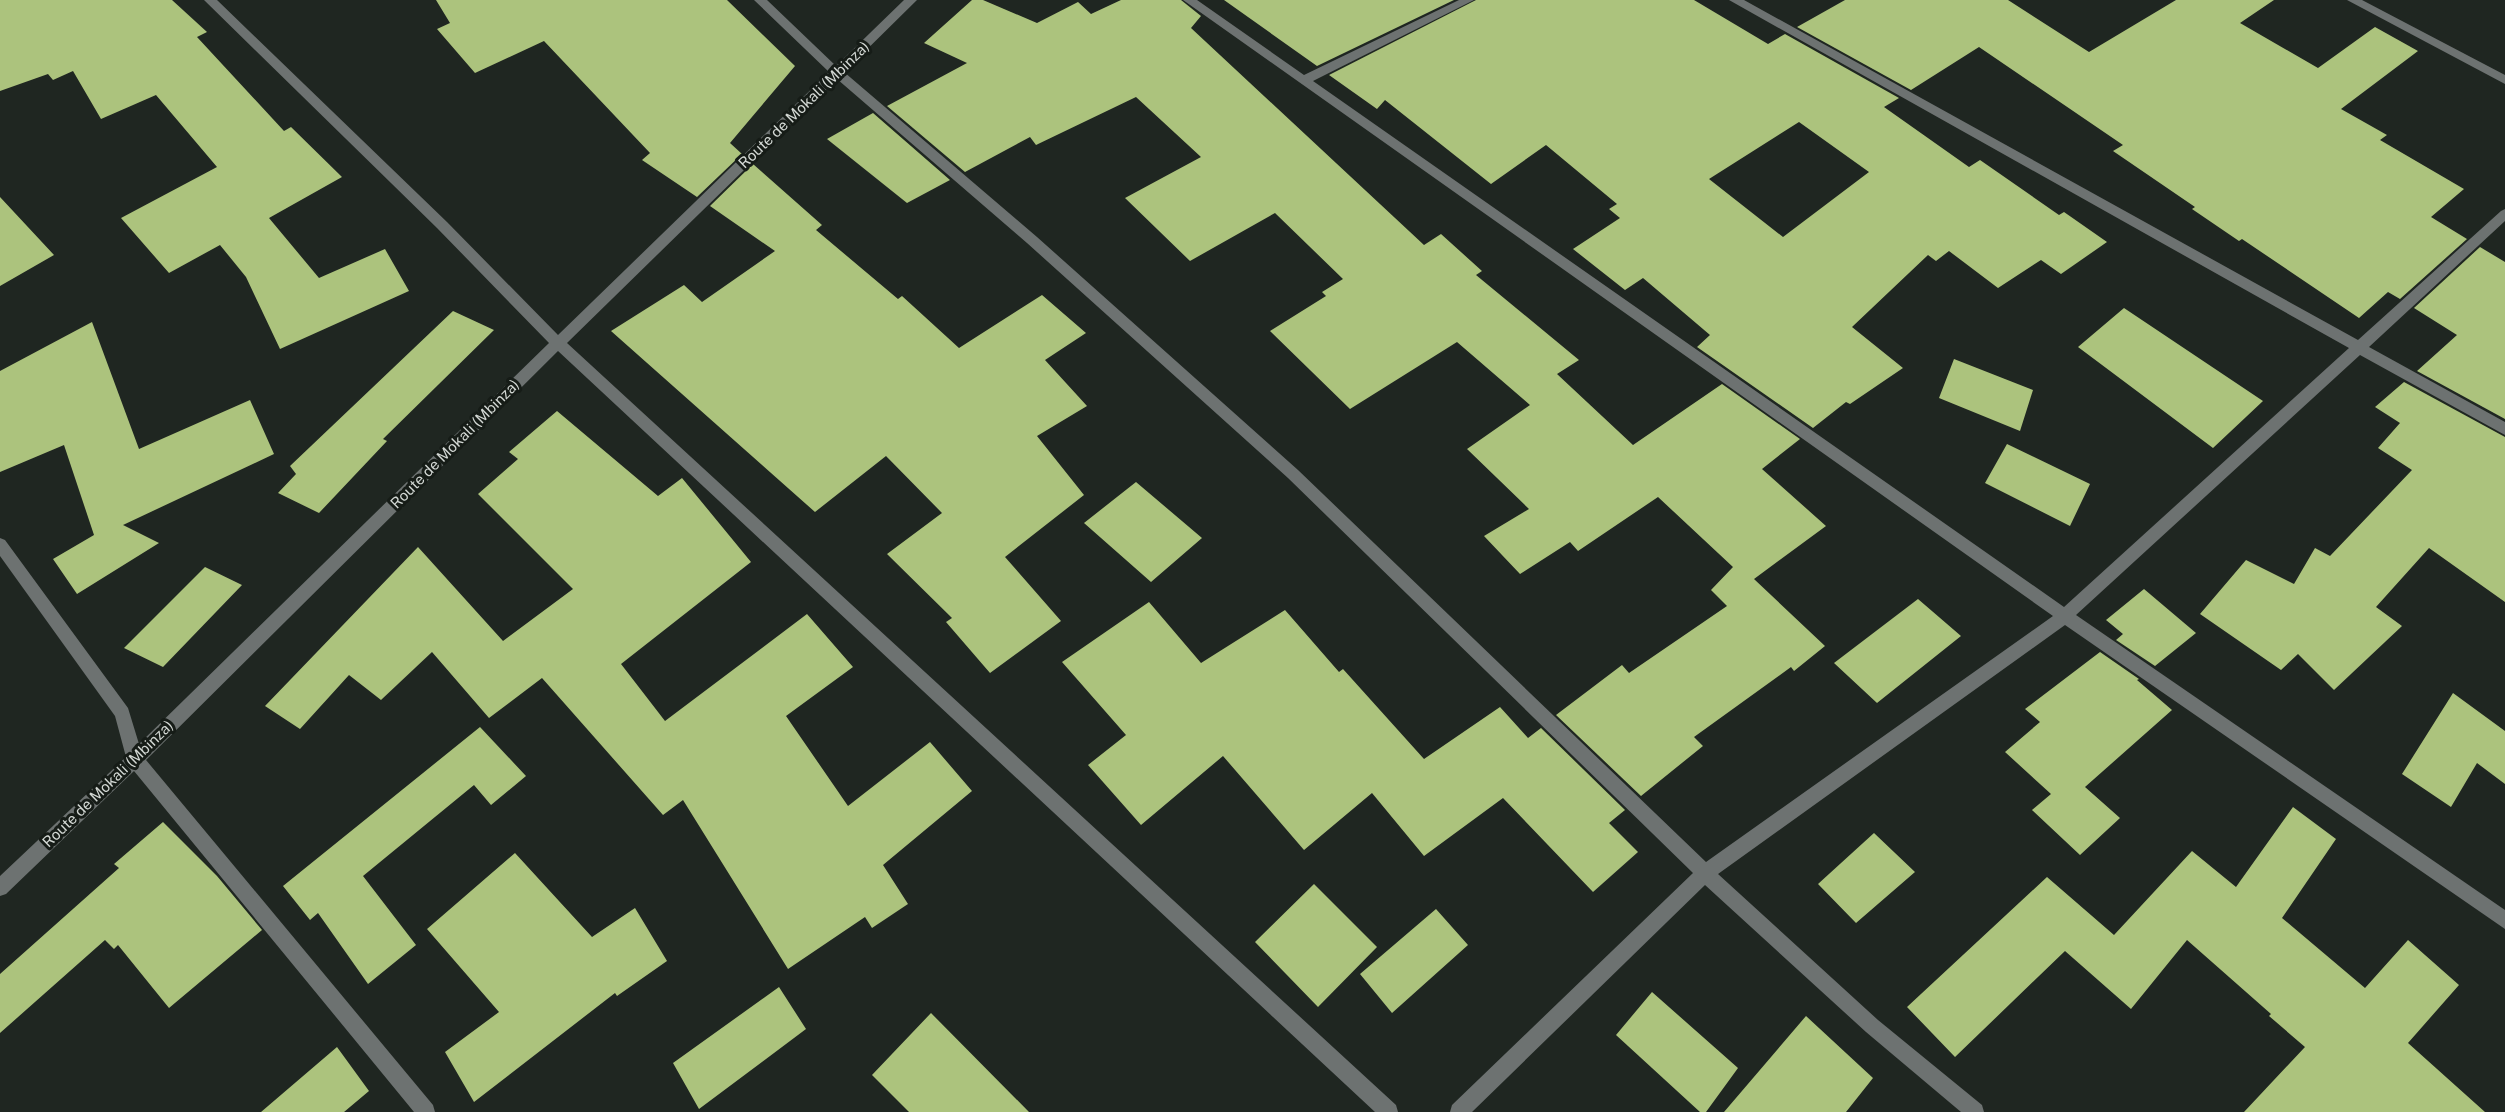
<svg xmlns="http://www.w3.org/2000/svg" width="2505" height="1112" font-family="'Public Sans',sans-serif">
<style>
.building{fill:#acc37d;fill-rule:evenodd}
.lines{fill:none;stroke-linecap:round;stroke-linejoin:round}
.minor{fill:#6d7271;fill-rule:evenodd}
.labels{text-anchor:middle;stroke-width:6;stroke-linejoin:round;paint-order:stroke}
.street-label{font-size:15px;fill:#d3d8d4;stroke:#161c17}
</style>
<rect width="100%" height="100%" fill="#1f2621"/>
<path class="building" d="M 0,0 L 172,0 L 207,32 L 197,37 L 284,131 L 291,127 L 342,177 L 269,218 L 319,278 L 385,249 L 409,291 L 280,349 L 246,277 L 220,245 L 169,273 L 121,218 L 217,167 L 156,95 L 101,119 L 73,71 L 53,80 L 48,74 L 0,91 Z
M 436,0 L 727,0 L 795,66 L 730,143 L 742,154 L 697,197 L 642,160 L 650,153 L 544,41 L 475,73 L 437,29 L 450,23 Z
M 972,0 L 983,0 L 1037,23 L 1078,2 L 1091,14 L 1121,0 L 1181,0 L 1201,16 L 1191,28 L 1424,245 L 1441,234 L 1482,271 L 1476,275 L 1579,360 L 1557,374 L 1633,445 L 1722,384 L 1800,439 L 1762,469 L 1826,526 L 1754,579 L 1825,646 L 1794,671 L 1791,667 L 1694,737 L 1703,746 L 1641,796 L 1556,715 L 1622,665 L 1629,673 L 1727,606 L 1711,590 L 1733,567 L 1658,497 L 1578,551 L 1570,542 L 1520,574 L 1484,536 L 1529,509 L 1467,449 L 1530,405 L 1457,342 L 1350,409 L 1270,331 L 1326,296 L 1322,292 L 1343,279 L 1275,213 L 1190,261 L 1125,198 L 1201,157 L 1136,97 L 1036,145 L 1030,137 L 965,172 L 887,106 L 967,63 L 924,43 Z
M 1224,0 L 1454,0 L 1317,66 Z
M 1476,0 L 1694,0 L 1768,44 L 1785,34 L 1899,98 L 1884,107 L 1969,167 L 1980,160 L 2059,215 L 2064,212 L 2107,242 L 2061,274 L 2041,260 L 1998,288 L 1949,251 L 1936,261 L 1928,255 L 1852,327 L 1903,368 L 1850,404 L 1846,402 L 1813,428 L 1697,347 L 1710,335 L 1643,278 L 1625,290 L 1573,249 L 1620,218 L 1609,209 L 1617,204 L 1546,145 L 1491,184 L 1385,100 L 1377,109 L 1329,75 ZM 1799,122 L 1869,172 L 1783,237 L 1709,179 Z
M 1845,0 L 2008,0 L 2089,52 L 2176,0 L 2274,0 L 2240,23 L 2318,68 L 2375,27 L 2418,51 L 2341,109 L 2387,135 L 2380,140 L 2464,189 L 2431,217 L 2467,239 L 2400,299 L 2388,292 L 2359,318 L 2242,239 L 2239,241 L 2192,209 L 2195,207 L 2113,151 L 2123,145 L 1979,47 L 1911,90 L 1797,27 Z
M 873,113 L 950,180 L 907,203 L 827,139 Z
M 753,164 L 822,225 L 816,230 L 898,299 L 902,296 L 959,348 L 1042,295 L 1086,333 L 1045,360 L 1087,406 L 1037,436 L 1084,495 L 1005,557 L 1061,621 L 990,673 L 946,622 L 952,618 L 887,554 L 942,513 L 886,456 L 815,512 L 611,331 L 684,285 L 702,302 L 775,251 L 710,206 Z
M 0,197 L 54,255 L 0,286 Z
M 2480,247 L 2505,262 L 2505,419 L 2417,371 L 2457,335 L 2414,308 Z
M 2124,308 L 2263,401 L 2213,448 L 2078,347 Z
M 453,311 L 494,330 L 383,439 L 387,441 L 319,513 L 278,493 L 296,474 L 290,466 Z
M 92,322 L 139,449 L 250,400 L 274,454 L 123,525 L 159,543 L 77,594 L 53,559 L 94,535 L 64,445 L 0,472 L 0,371 Z
M 1954,359 L 2033,390 L 2020,431 L 1939,398 Z
M 2404,382 L 2505,437 L 2505,602 L 2429,548 L 2376,607 L 2402,626 L 2334,690 L 2298,654 L 2281,670 L 2200,614 L 2246,560 L 2294,584 L 2315,548 L 2330,556 L 2412,470 L 2378,448 L 2400,423 L 2375,407 Z
M 557,411 L 658,496 L 682,478 L 751,562 L 621,664 L 665,721 L 807,614 L 853,667 L 786,716 L 848,806 L 930,742 L 972,791 L 883,865 L 908,904 L 872,928 L 865,917 L 788,969 L 683,800 L 663,815 L 542,678 L 489,718 L 432,652 L 381,700 L 349,675 L 300,729 L 265,706 L 418,547 L 503,641 L 573,589 L 478,494 L 518,459 L 509,452 Z
M 2007,444 L 2090,484 L 2070,526 L 1985,483 Z
M 1136,482 L 1202,538 L 1151,582 L 1084,523 Z
M 205,567 L 242,585 L 163,667 L 124,648 Z
M 2144,589 L 2196,633 L 2155,666 L 2116,640 L 2123,634 L 2106,620 Z
M 1918,599 L 1961,636 L 1877,703 L 1834,663 Z
M 1149,602 L 1201,663 L 1285,610 L 1339,672 L 1343,669 L 1424,759 L 1500,707 L 1528,738 L 1541,728 L 1625,810 L 1609,823 L 1638,852 L 1593,892 L 1503,798 L 1424,856 L 1372,793 L 1304,850 L 1223,756 L 1141,825 L 1088,765 L 1126,735 L 1062,662 Z
M 2100,652 L 2139,679 L 2137,680 L 2172,710 L 2085,787 L 2120,818 L 2080,855 L 2032,810 L 2051,794 L 2005,752 L 2040,722 L 2025,709 Z
M 2453,693 L 2505,731 L 2505,784 L 2477,763 L 2451,807 L 2402,774 Z
M 480,727 L 526,776 L 491,805 L 474,785 L 363,876 L 416,945 L 368,984 L 318,913 L 310,920 L 283,886 Z
M 2293,807 L 2336,839 L 2282,918 L 2365,988 L 2408,940 L 2459,985 L 2408,1043 L 2485,1112 L 2244,1112 L 2305,1047 L 2269,1016 L 2271,1014 L 2187,940 L 2131,1009 L 2065,951 L 1955,1057 L 1907,1007 L 2047,877 L 2114,935 L 2192,851 L 2236,887 Z
M 163,822 L 217,876 L 262,930 L 169,1008 L 118,945 L 114,949 L 105,940 L 0,1033 L 0,974 L 119,868 L 114,864 Z
M 1874,833 L 1915,872 L 1856,923 L 1818,884 Z
M 515,853 L 592,937 L 635,908 L 667,961 L 617,996 L 615,993 L 474,1102 L 445,1052 L 499,1012 L 427,929 Z
M 1314,884 L 1377,947 L 1318,1007 L 1255,942 Z
M 1436,909 L 1468,945 L 1392,1013 L 1360,974 Z
M 779,987 L 806,1029 L 699,1109 L 673,1063 Z
M 1652,992 L 1738,1068 L 1706,1112 L 1700,1112 L 1616,1035 Z
M 931,1013 L 1029,1112 L 909,1112 L 872,1075 Z
M 1806,1016 L 1873,1078 L 1846,1112 L 1724,1112 Z
M 337,1047 L 369,1091 L 344,1112 L 261,1112 Z"/>
<g class="lines">
<path class="minor" d="M 204,0 L 217,0 L 447,222 L 558,335 L 829,72 L 754,0 L 767,0 L 836,66 L 904,0 L 917,0 L 844,72 L 1037,237 L 1298,470 L 1706,862 L 2053,616 L 1183,0 L 1197,0 L 1304,75 L 1459,0 L 1474,0 L 1313,81 L 2064,607 L 2349,348 L 1729,0 L 1744,0 L 2358,340 L 2501,211 L 2505,209 L 2505,221 L 2369,347 L 2505,422 L 2505,435 L 2360,355 L 2076,615 L 2505,910 L 2505,929 L 2065,625 L 1718,874 L 1878,1020 L 1982,1105 L 1984,1112 L 1961,1112 L 1866,1032 L 1705,885 L 1472,1112 L 1450,1112 L 1452,1105 L 1693,873 L 1288,478 L 1027,243 L 837,79 L 567,343 L 1396,1105 L 1398,1112 L 1375,1112 L 558,351 L 146,760 L 433,1105 L 435,1112 L 414,1112 L 134,771 L 6,894 L 0,896 L 0,876 L 126,757 L 115,716 L 0,556 L 0,538 L 5,540 L 128,708 L 139,744 L 549,343 L 437,228 Z
M 2347,0 L 2362,0 L 2505,75 L 2505,84 Z"/>
</g>
<g class="labels">
<g class="street-label">
<text transform="translate(804 105) rotate(-44)" y="5">Route de Mokali (Mbinza)</text>
<text transform="translate(455 444) rotate(-45)" y="5">Route de Mokali (Mbinza)</text>
<text transform="translate(108 784) rotate(-44)" y="5">Route de Mokali (Mbinza)</text>
</g>
</g>
</svg>
